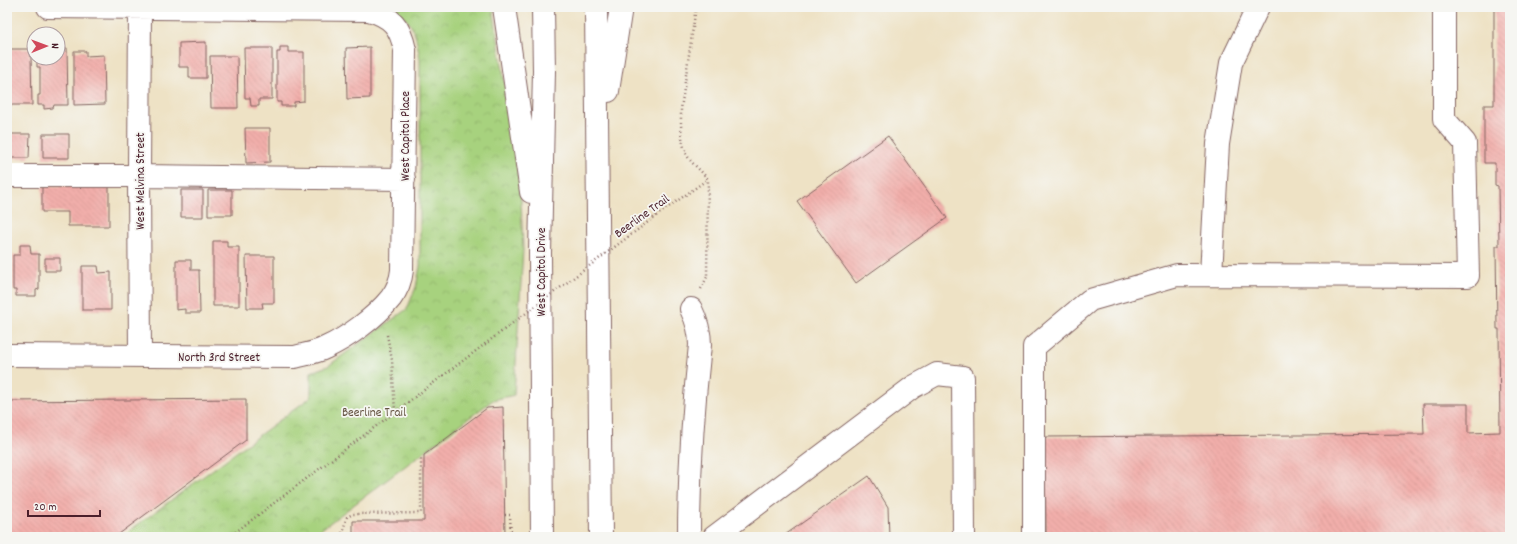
<svg xmlns="http://www.w3.org/2000/svg" width="1517" height="544" font-family="Dekko,sans-serif">
<style>
.park{fill:url(#park-crowns);stroke:#787854}
.building{fill:url(#building-back-hatch)}
.lines{fill:none;stroke-linecap:round;stroke-linejoin:round}
.minor-casing{stroke:#836361;stroke-width:24}
.major-casing{stroke:#836361;stroke-width:24}
.path{stroke:#836361;stroke-width:2.5;stroke-dasharray:1 3;stroke-linecap:butt}
.minor{stroke:#fff;stroke-width:22}
.major{stroke:#fff;stroke-width:22}
.path-bridge{stroke:#836361;stroke-width:2.5;stroke-dasharray:1 3;stroke-linecap:butt}
.labels{text-anchor:middle;stroke-width:3.5;stroke-linejoin:round;paint-order:stroke}
.street-label{font-size:13px;fill:#4a1f2b;stroke:#f6f6f2}
.park-label{font-size:13px;fill:#654;stroke:#f6f6f2}
</style>
<defs>
<pattern id="park-crowns" width="20" height="18" patternUnits="userSpaceOnUse"><rect width="20" height="18" fill="#a7d27e"/><path d="M2 6a3 3 0 1 1 6 0M12 15a3 3 0 1 1 6 0" fill="none" stroke="#91b46d"/></pattern>
<pattern id="building-back-hatch" width="6" height="6" patternUnits="userSpaceOnUse"><rect width="6" height="6" fill="#f2afab"/><path d="M-1 5l2 2M0 0l6 6M5-1l2 2" fill="none" stroke="#d19693"/></pattern>
</defs>
<rect width="100%" height="100%" fill="#f6f6f2"/>
<filter id="ink" filterUnits="userSpaceOnUse"><feTurbulence type="fractalNoise" baseFrequency=".025" numOctaves="2"/><feDisplacementMap in="SourceGraphic" scale="8" xChannelSelector="R" yChannelSelector="G"/><feConvolveMatrix kernelMatrix="1 2 1 2 8 2 1 2 1" color-interpolation-filters="sRGB"/></filter>
<filter id="wash" filterUnits="userSpaceOnUse"><feTurbulence type="fractalNoise" baseFrequency=".012" numOctaves="4" result="noise"/><feDisplacementMap in="SourceGraphic" scale="16" xChannelSelector="R" yChannelSelector="G"/><feGaussianBlur stdDeviation="0.9" result="paint"/><feColorMatrix in="noise" values="0 0 0 0 0 0 0 0 0 0 0 0 0 0 0 0 0 1.4 0 .05"/><feComposite in="paint" operator="in"/></filter>
<g filter="url(#wash)">
<rect width="100%" height="100%" fill="#eee2c5"/>
<path class="park" d="M 394,7 L 493,7 L 517,162 L 521,201 L 523,250 L 514,395 L 493,400 L 311,537 L 121,537 L 311,397 L 311,372 L 328,366 L 407,309 L 416,287 L 420,266 L 420,59 C 415,30 415,27 394,7 Z"/>
<g id="blocks">
<path class="building" d="M 1494,7 L 1510,7 L 1510,537 L 1046,537 L 1045,437 L 1424,434 L 1423,404 L 1468,404 L 1468,433 L 1500,432 L 1499,329 L 1497,329 L 1496,246 L 1499,246 L 1498,186 L 1495,185 L 1495,163 L 1484,163 L 1484,105 L 1494,105 Z
M 206,42 L 206,78 L 189,78 L 189,67 L 179,67 L 179,43 Z
M 280,47 L 288,47 L 288,52 L 304,52 L 304,101 L 294,102 L 294,106 L 281,106 L 281,102 L 277,102 L 277,52 L 280,52 Z
M 370,47 L 370,98 L 347,99 L 346,48 Z
M 58,48 L 67,48 L 68,105 L 54,105 L 53,108 L 44,109 L 44,105 L 38,105 L 38,95 L 40,95 L 40,67 L 37,67 L 37,58 L 58,58 Z
M 244,48 L 272,48 L 272,99 L 259,99 L 259,106 L 251,106 L 250,98 L 245,98 Z
M 7,49 L 29,49 L 30,57 L 31,57 L 32,105 L 7,105 Z
M 74,51 L 86,51 L 86,56 L 104,55 L 105,104 L 74,105 Z
M 210,56 L 237,56 L 238,108 L 211,108 Z
M 245,128 L 270,128 L 270,162 L 246,163 Z
M 7,134 L 30,134 L 29,158 L 7,158 Z
M 43,134 L 69,134 L 69,158 L 43,158 Z
M 888,136 L 947,218 L 856,283 L 797,201 Z
M 42,186 L 109,186 L 109,226 L 68,226 L 68,212 L 42,212 Z
M 181,190 L 203,190 L 203,217 L 181,217 Z
M 208,190 L 232,190 L 232,215 L 208,215 Z
M 213,241 L 227,241 L 227,247 L 239,247 L 239,306 L 213,306 Z
M 20,245 L 30,245 L 31,254 L 39,254 L 39,289 L 36,290 L 36,296 L 16,296 L 16,290 L 13,290 L 13,255 L 20,255 Z
M 246,256 L 274,256 L 274,303 L 262,303 L 263,308 L 247,308 Z
M 45,258 L 60,258 L 60,271 L 45,271 Z
M 176,260 L 191,260 L 191,270 L 199,270 L 200,313 L 185,313 L 185,309 L 176,310 Z
M 82,266 L 98,266 L 99,273 L 111,272 L 111,310 L 82,310 Z
M 246,399 L 246,440 L 115,537 L 7,537 L 7,401 Z
M 503,407 L 505,537 L 353,537 L 353,521 L 424,521 L 424,455 L 487,408 Z
M 869,476 L 888,507 L 889,537 L 782,537 Z"/>
</g>
</g>
<g filter="url(#ink)">
<use href="#blocks" fill-opacity="0" stroke="#836361" stroke-width="1"/>
<g class="lines">
<g class="minor-casing">
<path id="minor" d="M 140,7 L 139,176 L 140,355
M 7,176 L 139,176 L 404,179
M 1211,275 L 1218,144 L 1231,63 L 1258,7
M 7,355 L 295,357 C 305,354 315,353 325,348 C 347,338 375,318 391,298 C 397,290 401,280 402,270 L 405,50 C 400,26 392,17 369,10 L 48,7
M 689,537 C 689,473 693,409 700,345 C 700,331 697,321 691,309
M 714,537 L 913,387 L 937,374 L 963,377 L 964,537
M 1034,537 L 1034,347 L 1090,300 L 1177,275 L 1468,276 L 1465,143 L 1444,119 L 1444,7"/>
</g>
<g class="major-casing">
<path id="major" d="M 504,7 L 531,192
M 596,7 L 601,537
M 608,91 L 621,7
M 542,537 L 540,253 L 544,71 L 543,7"/>
</g>
<path class="path" d="M 696,7 L 681,109 C 681,125 680,146 690,160 C 695,166 702,172 708,179
M 656,216 L 708,179
M 701,289 L 707,277 L 708,179
M 387,335 L 392,360 L 395,412
M 505,515 L 510,515 L 511,537
M 229,537 L 509,326
M 341,537 L 347,517 L 353,514 L 421,513 L 421,458"/>
<use href="#minor" class="minor"/>
<use href="#major" class="major"/>
<path class="path-bridge" d="M 509,326 L 656,216"/>
</g>
</g>
<g class="labels">
<g class="street-label">
<text transform="translate(404 136) rotate(-90)" y="5">West Capitol Place</text>
<text transform="translate(139 181) rotate(-90)" y="5">West Melvina Street</text>
<text transform="translate(641 215) rotate(-36)" y="5">Beerline Trail</text>
<text transform="translate(540 272) rotate(-90)" y="5">West Capitol Drive</text>
<text x="219" y="361">North 3rd Street</text>
</g>
<g class="park-label">
<text x="374" y="416">Beerline Trail</text>
</g>
</g>
<rect width="1517" height="544" fill="none" stroke="#f6f6f2" stroke-width="24"/>
<g transform="translate(46 46) rotate(89)"><circle r="19" fill="#f6f6f2" stroke="#b1a0a2"/>
<path d="M0-3L7 15L0 10L-7 15Z" fill="#d1495b"/>
<text y="-6" font-size="11" font-weight="bold" text-anchor="middle" fill="#4a1f2b">N</text>
</g>
<path d="M28 510v6h72v-6" fill="none" stroke="#4a1f2b" stroke-width="2"/>
<text x="34" y="510" font-size="12" fill="#4a1f2b" stroke="#f6f6f2" stroke-width="3" paint-order="stroke">20 m</text>
</svg>
